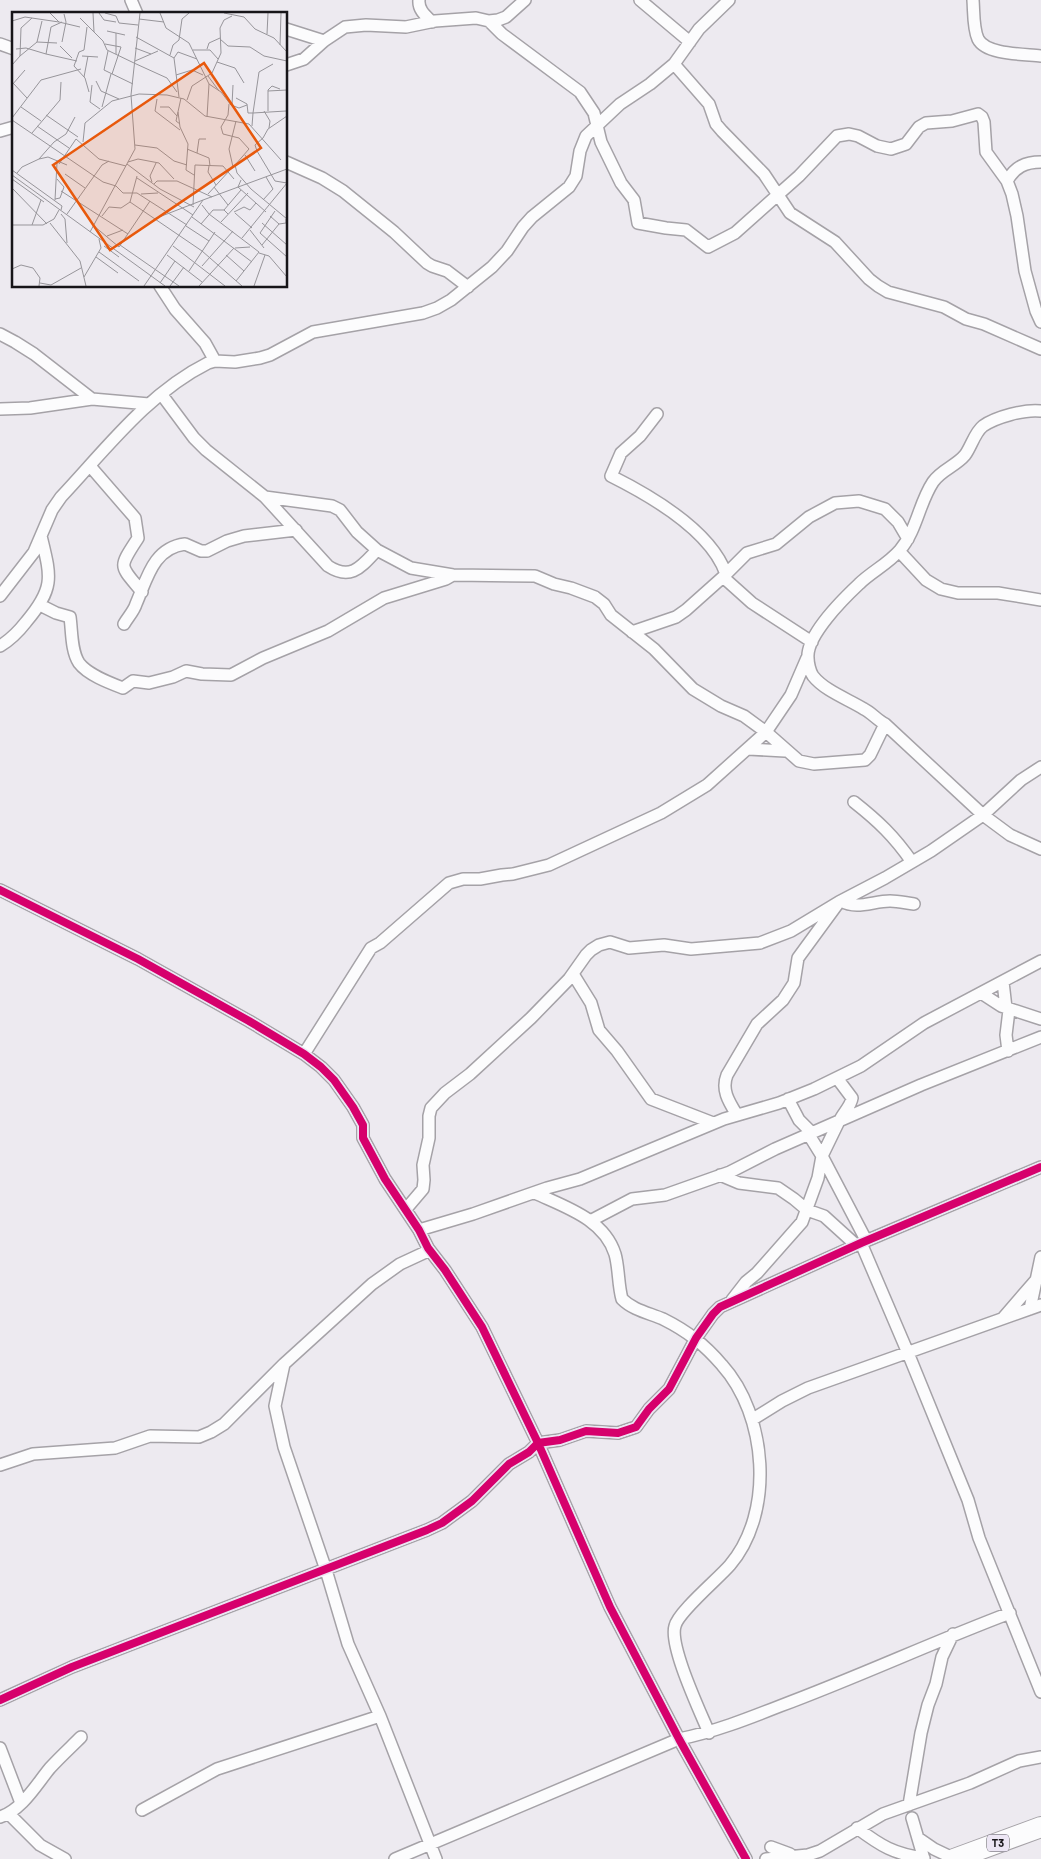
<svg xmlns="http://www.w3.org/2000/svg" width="1041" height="1859" font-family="Barlow,sans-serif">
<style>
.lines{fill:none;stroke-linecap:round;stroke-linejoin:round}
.street-casing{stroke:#a5a2a7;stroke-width:14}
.highway-casing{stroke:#a5a2a7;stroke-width:22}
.street{stroke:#fcfcfd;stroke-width:11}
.highway{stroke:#fcfcfd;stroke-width:20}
.cycleway-casing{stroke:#ece6f4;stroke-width:11}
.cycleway{stroke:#d6006c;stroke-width:8}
.labels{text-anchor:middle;stroke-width:4;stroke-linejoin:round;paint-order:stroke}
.shield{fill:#ece6f4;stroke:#57545b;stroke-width:1}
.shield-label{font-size:11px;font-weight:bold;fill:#171519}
.inset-road{fill:none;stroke:#97959a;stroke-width:1}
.view{fill:#e8590c;fill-opacity:0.15;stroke:#e8590c;stroke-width:2.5}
.inset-edge{fill:none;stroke:#171519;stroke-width:2.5}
</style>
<rect width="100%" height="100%" fill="#edeaf0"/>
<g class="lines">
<g class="street-casing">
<path id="street" d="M 131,0 L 137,14
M 419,0 C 418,10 426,16 432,22
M 640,0 L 690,42
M 973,0 C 974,12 973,28 978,39 C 986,55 1025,54 1041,56
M 489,21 L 502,34 L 580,92 L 594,113 L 601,142 L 621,183 L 634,200 L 638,223 L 666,228 L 686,230 L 708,247 L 735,233 L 799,176 L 837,136 L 849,134 L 858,136 L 877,146 L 891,149 L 906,144 L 919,127 L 926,123 L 952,121 L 978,114 L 982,117 L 984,122 L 986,152 L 1007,181 L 1012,194 L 1017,216 L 1025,271 L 1036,311 L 1041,322
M 286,29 L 324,41
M 0,44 L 14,49
M 674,64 L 709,104 L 716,124 L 722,131 L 764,174 L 790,213 L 835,242 L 869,279 L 878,286 L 888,292 L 944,307 L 966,319 L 984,324 L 1041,349
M 286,65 L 304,59 L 324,41 L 345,27 L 366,25 L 406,27 L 435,21 L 476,18 L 489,21 L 498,20 L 506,17 L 525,0
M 0,131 L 14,127
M 286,162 L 322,178 L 343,191 L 394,232 L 427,263 L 432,266 L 447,271 L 468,287
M 1007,181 C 1015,167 1025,162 1041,162
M 160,286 L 175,309 L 205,343 L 215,361
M 0,334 L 15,342 L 34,354 L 92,399 L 149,404
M 162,395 L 194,438 L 206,450 L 265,497 L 328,566 C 351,581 361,567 377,550
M 0,409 L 30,408 L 92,399
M 1041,411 C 1025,409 996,417 983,426 C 975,432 971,447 965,455 C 956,466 941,470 933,482 C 919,503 917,530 900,550 C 888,564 871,572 859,584 C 843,599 806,636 808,658 C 808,663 810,672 813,676 C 825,691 848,699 864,709 C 872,713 877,720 885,724 L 983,815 L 1010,835 L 1041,849
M 657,414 L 640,436 L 621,453 L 611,476 C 651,496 711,531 726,574
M 90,466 L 135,518 L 138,538 C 118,569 119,564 142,592
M 265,497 L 332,506 L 340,510 L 357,532 L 377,550 L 411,568 L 453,575 L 535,576 L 554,584 L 571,588 L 595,597 L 604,604 L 611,615 L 654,649 L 693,689 L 721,706 L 744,716 L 766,732 L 799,761 L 814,764 L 865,760 L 870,755 L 885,724
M 899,551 L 926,580 L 941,589 L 958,593 L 998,593 L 1041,600
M 723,577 L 752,603 L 812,642
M 0,596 L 34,552 L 52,510 L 61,497 C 106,449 148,393 208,363 L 215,361 L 235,362 L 260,358 L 270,355 L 313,332 L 423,313 L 437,308 L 451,300 L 492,267 L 507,251 L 523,227 L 532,217 L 569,187 L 576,176 L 580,151 L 586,136 L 620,104 L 650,84 L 674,64 L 699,29 L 729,0
M 40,605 L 56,613 L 70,617 C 72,631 71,651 79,663 C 88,675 110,683 123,688 L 133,681 L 149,683 L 173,677 L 186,671 L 202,674 L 231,675 L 263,658 L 328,631 L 384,598 L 446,579 L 453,575
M 124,624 C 128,617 134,611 136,604 C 147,579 153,548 185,544 L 201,551 L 207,551 L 227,541 L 244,536 L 296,530
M 632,632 L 676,617 L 686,610 L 723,577 L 747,553 L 776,544 L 809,517 L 835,503 L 859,501 L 885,509 L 898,522 L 908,539
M 0,646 C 10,640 19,631 26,622 C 55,588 51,577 41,536
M 748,749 L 785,751
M 854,802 C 878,821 894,836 912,862
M 0,890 L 138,959 L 249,1021 L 304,1054 L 321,1067 L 334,1080 L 353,1107 L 363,1125 L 363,1138 L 385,1179 L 419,1230 L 428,1248 L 445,1270 L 482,1327 L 538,1443 L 610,1607 L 679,1739 L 746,1859
M 841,901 C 857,910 873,901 890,901 C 898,901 906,903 914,904
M 573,974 L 591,1003 L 599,1030 L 617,1051 L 651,1099 L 713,1123
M 1003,982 L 1006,1008
M 981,993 L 1001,1006 L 1041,1019
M 1008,1051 L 1006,1035 L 1009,1010
M 304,1054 L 371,948 L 380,943 L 449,883 L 463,879 L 480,879 L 502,875 L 513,874 L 549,865 L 661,813 L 707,785 L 766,732 L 791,695 L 807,658
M 837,1078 L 852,1098 C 851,1106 843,1113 840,1120
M 788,1099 L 799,1120 L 812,1133
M 737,1115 C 729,1102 721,1090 727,1075 L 757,1024 L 783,1000 L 794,983 L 798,958 L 839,902 L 885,878 L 931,851 L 983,815 L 1021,780 L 1041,767
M 809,1135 L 822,1156 L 866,1240
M 720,1175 L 739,1183 L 778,1188 L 794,1199 L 807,1210 L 824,1216 L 856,1245
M 535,1193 C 565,1207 604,1219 615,1254 C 619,1268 618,1285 622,1299 C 633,1310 649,1313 663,1319 C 687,1331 704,1344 722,1365 C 767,1415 775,1512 730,1565 C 719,1578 678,1612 675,1626 C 669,1646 700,1711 709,1733
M 406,1209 L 423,1189 L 424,1180 L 423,1165 L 429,1138 L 429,1116 L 431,1108 L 445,1093 L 470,1074 L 531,1018 L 569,979 L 586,955 L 591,950 L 599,945 L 610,942 L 629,948 L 664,945 L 691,949 L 760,943 L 791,931 L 839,902
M 590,1221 L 632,1199 L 665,1195 L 730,1172 L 775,1149 L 921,1085 L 1041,1037
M 419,1230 L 473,1214 L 547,1188 L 580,1179 L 724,1119 L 779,1103 L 814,1089 L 861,1066 L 924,1023 L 1041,961
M 861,1243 L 908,1353 L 968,1500 L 979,1538 L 1041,1692
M 732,1300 L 746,1282 L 757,1273 L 802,1222 L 818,1178 L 822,1156 L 839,1121
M 1030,1309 L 1041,1257
M 1003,1318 L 1035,1281
M 284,1364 L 275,1406 L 284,1447 L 326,1570 L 348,1644 L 380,1716 L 436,1859
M 753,1419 L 782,1401 L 808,1388 L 1041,1305
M 0,1465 L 33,1454 L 115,1448 L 150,1436 L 199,1437 L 211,1432 L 224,1424 L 284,1364 L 372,1284 L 400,1264 L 428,1251 L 428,1248
M 0,1700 L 72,1667 L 427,1530 L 442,1523 L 472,1501 L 509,1464 L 529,1452 L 538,1443 L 560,1440 L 586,1431 L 618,1433 L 636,1427 L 649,1409 L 669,1389 L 696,1338 L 713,1314 L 720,1307 L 861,1243 L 1041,1167
M 0,1748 L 21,1803
M 909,1805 L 921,1733 L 928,1705 L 936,1684 L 942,1657 L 953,1634
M 142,1810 L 217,1769 L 380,1716
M 9,1814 L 40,1845 L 65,1859
M 0,1817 C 22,1810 36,1785 50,1768 C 60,1757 71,1747 81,1737
M 912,1818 L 924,1859
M 857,1828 C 881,1846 894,1854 924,1858
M 918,1838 L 934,1849 L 955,1859
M 771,1847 L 790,1854
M 395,1859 L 679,1739 C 714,1732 747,1719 780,1706 C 858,1677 933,1642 1010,1613
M 766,1859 L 808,1855 L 820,1851 L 883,1814 L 970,1783 L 1019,1761 L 1041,1757"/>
</g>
<g class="highway-casing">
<path id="highway" d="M 954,1859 L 1041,1827"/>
</g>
<use href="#street" class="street"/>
<use href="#highway" class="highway"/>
<g class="cycleway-casing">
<path id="cycleway" d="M 0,890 L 138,959 L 249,1021 L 304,1054 L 321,1067 L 334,1080 L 353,1107 L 363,1125 L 363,1138 L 385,1179 L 419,1230 L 428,1248 L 445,1270 L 482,1327 L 538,1443 L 610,1607 L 679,1739 L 746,1859
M 0,1700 L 72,1667 L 427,1530 L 442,1523 L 472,1501 L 509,1464 L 529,1452 L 538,1443 L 560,1440 L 586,1431 L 618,1433 L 636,1427 L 649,1409 L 669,1389 L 696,1338 L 713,1314 L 720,1307 L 861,1243 L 1041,1167"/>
</g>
<use href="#cycleway" class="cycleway"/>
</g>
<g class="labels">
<rect class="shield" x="987" y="1834.5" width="22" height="17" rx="4"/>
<g class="shield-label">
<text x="998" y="1847">T3</text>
</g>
</g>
<g transform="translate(12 12)">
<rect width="275" height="275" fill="#edeaf0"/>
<path class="inset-road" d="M 38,1 L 47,10 L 68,15M 81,1 L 82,20M 87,1 L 92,8 L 104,10M 93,1 L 104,4 L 107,11 L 126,13M 148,1 L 154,16 L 177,31 L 197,72 L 209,80 L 219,93 L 227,96 L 235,93M 212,1 L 232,5 L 243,17 L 262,26 L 275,40M 68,6 L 91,29 L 95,38 L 122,51M 127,7 L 152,10M 0,9 L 13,5 L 47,10M 75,15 L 72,38 L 67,40 L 62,54 L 73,66 L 77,80M 95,19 L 113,23M 104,21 L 104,42M 255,22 L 256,1M 124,25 L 162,46 L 167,85M 208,27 L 216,34 L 238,35 L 252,44 L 275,49M 25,30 L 45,31M 50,30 L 54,10 L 52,2M 93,32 L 109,35 L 100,62M 268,33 L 269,1M 48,34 L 60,46M 123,36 L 139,42M 4,37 L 14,36 L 34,42 L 39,15 L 50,10M 195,37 L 197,31 L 208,26M 181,38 L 198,38 L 206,47M 96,39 L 92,58 L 121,72M 34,42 L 65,49M 158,43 L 161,33 L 167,28 L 170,7 L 177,1M 8,44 L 25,30 L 30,9M 70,44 L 86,45M 162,46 L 166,40 L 185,47M 123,49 L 146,39M 205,50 L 223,56 L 232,71M 122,51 L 155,66 L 165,80M 261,52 L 247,60 L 241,101 L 274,99M 0,53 L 8,44 L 9,16 L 20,6M 164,63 L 180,58 L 191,63M 196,64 L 207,79M 72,65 L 76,44M 84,69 L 89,79 L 107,87M 1,71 L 15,86M 0,73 L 13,58M 80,73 L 78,90 L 88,97M 256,79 L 275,78M 224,86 L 235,92 L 236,101 L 241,101 L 240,114M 145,87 L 143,99 L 168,118M 175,88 L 180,74 L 200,61 L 209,41 L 208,16 L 212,8 L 220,4M 217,92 L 216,103 L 209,115 L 211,122 L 227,126 L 237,137 L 223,153 L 225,161 L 239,177 L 275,207M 220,93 L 221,73M 9,95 L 29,109M 90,95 L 99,62M 148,95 L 157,95 L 165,104M 252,99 L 258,109 L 257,116M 256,99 L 256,78 L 260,74 L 268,77M 166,100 L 168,115 L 176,132 L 174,158 L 182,163M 34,103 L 66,125M 195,105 L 197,72M 0,106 L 29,68 L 69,57M 0,108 L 91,170 L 104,174 L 111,181 L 125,181 L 175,213M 168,112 L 164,109 L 169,86M 25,114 L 57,136M 20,121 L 48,88 L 49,70M 251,126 L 243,133 L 245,139 L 263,169 L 275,171M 251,126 L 256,117 L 275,104M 71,130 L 73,111 L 100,89 L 127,82 L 155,83 L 172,87 L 193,104 L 237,112 L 269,148M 123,133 L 145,136 L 162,149 L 175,153M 175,137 L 197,146 L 198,154M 185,141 L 187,127 L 194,127M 233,143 L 243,159M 27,147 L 36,145 L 55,153M 116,150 L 126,147 L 147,151 L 162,167M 47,152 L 64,127 L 87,147 L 114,154M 115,152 L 148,177 L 182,195M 197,154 L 196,160 L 204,173M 221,155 L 217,137 L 224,109M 0,158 L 50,194 L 49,198M 5,161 L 10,155 L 27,147 L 42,130 L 54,122 L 63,105M 53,162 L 73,176M 0,163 L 153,274M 125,166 L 181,203M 0,167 L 32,190M 229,168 L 226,175 L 254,200M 140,170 L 138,164 L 144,151M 142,172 L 145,169 L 165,169 L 200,185M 202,175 L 216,193M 0,176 L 35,212M 49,179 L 116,222M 129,182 L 146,181M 196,182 L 218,158M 43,187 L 48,186 L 52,175 L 45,167M 43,188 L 45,151M 251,188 L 261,177 L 254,165M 118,190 L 190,239 L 230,274M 181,193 L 183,153 L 211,154 L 222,167M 190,193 L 197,202 L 247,240 L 224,269M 263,199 L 248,221 L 275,245M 222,200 L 232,195 L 238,198 L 244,191M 223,201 L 240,216M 49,202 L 53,207 L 55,231M 55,202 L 90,153 L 97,149M 216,202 L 212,198 L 229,178M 90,204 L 97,195 L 109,196 L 118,190 L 125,164M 258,204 L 267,212 L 274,211 L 274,207M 180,205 L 240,250M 142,207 L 191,188M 209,210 L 236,181M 38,211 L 68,249 L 74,274M 250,211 L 275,233M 189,212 L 201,198 L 212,198M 0,213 L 31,213 L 42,207 L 47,198M 20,213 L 29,188M 82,214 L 107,235M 174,214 L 197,229M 238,218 L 252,236M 78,220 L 123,137 L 119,83 L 128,1M 95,224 L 111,218M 230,226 L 275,171M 108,233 L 167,274M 250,233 L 267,212M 92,234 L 107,245M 161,234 L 213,274M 107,235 L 138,189M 223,236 L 238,235M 87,240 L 127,269M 247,241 L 257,244 L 275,265M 155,243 L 190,270M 214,243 L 232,259M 84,245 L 106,261M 190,254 L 221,219M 0,257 L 9,253 L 21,256 L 28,266 L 27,274M 177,259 L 203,220M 72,265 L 89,236 L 87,227M 28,271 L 39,273 L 69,256M 148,271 L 163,249M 132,274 L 191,188 L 275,157M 158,274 L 172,255M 187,274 L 222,236M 242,274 L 253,243"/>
<path class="view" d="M 192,51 L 249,136 L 98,238 L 41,153 Z"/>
<rect width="275" height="275" class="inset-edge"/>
</g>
</svg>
